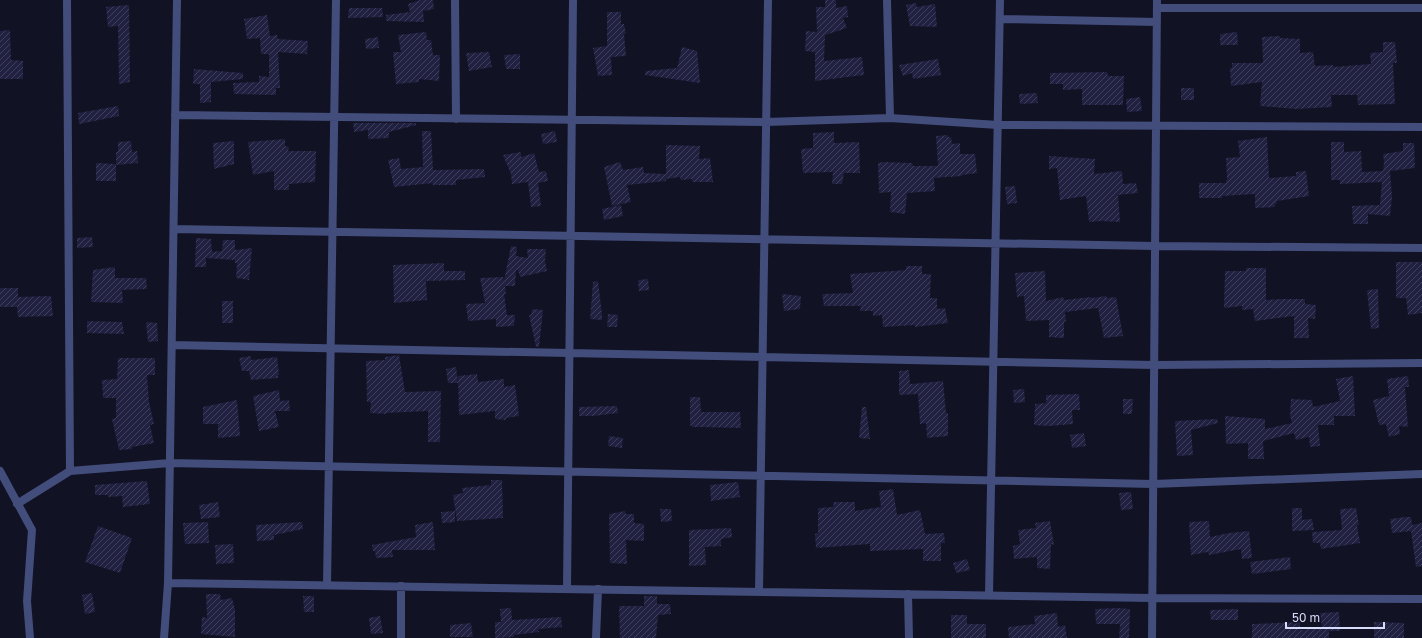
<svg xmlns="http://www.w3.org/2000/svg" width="1422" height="638" font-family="'Golos Text',sans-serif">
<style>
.building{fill:url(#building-hatch)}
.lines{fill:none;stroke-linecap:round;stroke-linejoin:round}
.minor{stroke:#424d7c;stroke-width:8}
</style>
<defs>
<pattern id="building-hatch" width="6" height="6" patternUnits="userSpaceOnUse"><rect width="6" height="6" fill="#202041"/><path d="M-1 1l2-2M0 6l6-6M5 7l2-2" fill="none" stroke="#40405d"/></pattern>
</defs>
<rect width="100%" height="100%" fill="#111223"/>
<path class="building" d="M 420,0 L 433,0 L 434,9 L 423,11 L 424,22 L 386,21 L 386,15 L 410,12 L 408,4 Z
M 825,0 L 836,0 L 836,8 L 847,6 L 848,17 L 843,18 L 847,28 L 825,35 L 824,61 L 862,57 L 864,75 L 815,81 L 815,52 L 805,51 L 806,31 L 817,32 L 816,7 L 825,7 Z
M 916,3 L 917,7 L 935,4 L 937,27 L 910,26 L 906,5 Z
M 129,5 L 130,82 L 119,84 L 118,26 L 108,27 L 106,7 Z
M 349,8 L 382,8 L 383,17 L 348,18 Z
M 607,12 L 621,12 L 621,24 L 624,24 L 626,34 L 624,34 L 626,56 L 611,57 L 612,75 L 598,76 L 593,48 L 607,46 Z
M 267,15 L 270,36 L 277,35 L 278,39 L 308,41 L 307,54 L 278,52 L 280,88 L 276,88 L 276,95 L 234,94 L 233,83 L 259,82 L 259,76 L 269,77 L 269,54 L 261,54 L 260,38 L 247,39 L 244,19 Z
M 10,30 L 11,60 L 23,61 L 23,79 L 0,79 L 0,31 Z
M 426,32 L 427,40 L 431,40 L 433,55 L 440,55 L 439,81 L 419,79 L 419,82 L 396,84 L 393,52 L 401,52 L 398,35 Z
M 1237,32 L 1238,45 L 1220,45 L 1220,34 Z
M 1280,36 L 1280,38 L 1300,39 L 1300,53 L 1313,52 L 1315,66 L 1333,65 L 1333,67 L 1371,64 L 1370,53 L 1383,52 L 1383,42 L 1395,42 L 1397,63 L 1393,63 L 1395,104 L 1358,105 L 1357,95 L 1331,95 L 1332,107 L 1296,109 L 1260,106 L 1262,82 L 1231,86 L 1230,68 L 1232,68 L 1232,63 L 1263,63 L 1262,37 Z
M 378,37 L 379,48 L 366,49 L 365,39 Z
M 682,47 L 697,51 L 700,83 L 645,75 L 646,71 L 677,68 Z
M 489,52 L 492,67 L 469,71 L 466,53 Z
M 520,54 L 520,69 L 506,69 L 504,55 Z
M 938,59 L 941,75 L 913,79 L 912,73 L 903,76 L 899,65 Z
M 194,69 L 243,73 L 243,79 L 211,82 L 211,102 L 200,103 L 200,84 L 193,84 Z
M 1107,72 L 1108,76 L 1124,76 L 1123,105 L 1082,105 L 1082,89 L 1063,90 L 1063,84 L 1050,84 L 1050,73 Z
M 1181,88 L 1194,88 L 1194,100 L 1181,100 Z
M 1037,93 L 1038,103 L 1020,104 L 1019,94 Z
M 1140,97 L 1142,111 L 1127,112 L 1126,99 Z
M 118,106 L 119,116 L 79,124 L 78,113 Z
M 353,123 L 416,123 L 416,125 L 389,132 L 389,138 L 368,139 L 368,130 L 354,132 Z
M 422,131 L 431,131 L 433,170 L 484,169 L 485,177 L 456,180 L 456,185 L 433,185 L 433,183 L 394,187 L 388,160 L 399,158 L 401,169 L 423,167 Z
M 555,131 L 557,142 L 543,144 L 541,134 Z
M 834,132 L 834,143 L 859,142 L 860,173 L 844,173 L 842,184 L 832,184 L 833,172 L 803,173 L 801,149 L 813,148 L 813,133 Z
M 948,135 L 948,137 L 951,137 L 952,144 L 960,143 L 960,154 L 975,154 L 977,173 L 962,175 L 962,176 L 934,178 L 935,191 L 907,193 L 905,214 L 890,212 L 891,192 L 879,193 L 878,163 L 884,162 L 912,163 L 913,166 L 938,166 L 936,136 Z
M 1267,137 L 1269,178 L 1296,176 L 1296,172 L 1306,171 L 1309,196 L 1277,201 L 1277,203 L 1275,204 L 1275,207 L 1255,208 L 1255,194 L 1222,196 L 1222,198 L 1199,198 L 1199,183 L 1226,183 L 1226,181 L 1227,180 L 1226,158 L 1240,157 L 1238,141 Z
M 285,139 L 285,146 L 289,147 L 288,151 L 316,151 L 315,182 L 289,184 L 289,190 L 274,190 L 274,171 L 253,175 L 248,142 Z
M 131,141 L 132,152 L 137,151 L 138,163 L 116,165 L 116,152 L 118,152 L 118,142 Z
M 234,141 L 234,164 L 214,169 L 213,143 Z
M 1331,142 L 1344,142 L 1344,152 L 1361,151 L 1362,172 L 1383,171 L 1384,162 L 1383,154 L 1403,151 L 1403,143 L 1414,143 L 1415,168 L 1390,171 L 1392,197 L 1390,216 L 1368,214 L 1368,224 L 1353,224 L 1352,206 L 1380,205 L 1382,182 L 1340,184 L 1340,180 L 1331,180 Z
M 666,145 L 700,146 L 699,159 L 710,158 L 713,182 L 692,182 L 692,179 L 681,180 L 680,177 L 666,179 Z
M 521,152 L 521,157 L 534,153 L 539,172 L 546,171 L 548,181 L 538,183 L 541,206 L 531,207 L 528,182 L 512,184 L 511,174 L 503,155 Z
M 1049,156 L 1095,159 L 1094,174 L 1122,171 L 1123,184 L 1136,183 L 1138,193 L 1118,195 L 1120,222 L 1101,221 L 1089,222 L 1086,196 L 1060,200 L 1057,168 L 1049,169 Z
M 620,162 L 623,170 L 643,167 L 644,173 L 666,174 L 666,181 L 627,185 L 631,202 L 612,206 L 604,167 Z
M 96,163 L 116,164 L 116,181 L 96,181 Z
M 1015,186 L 1017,203 L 1007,204 L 1005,187 Z
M 621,205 L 623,216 L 604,220 L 602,209 Z
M 92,237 L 93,247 L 77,248 L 77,238 Z
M 196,238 L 211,239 L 212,252 L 222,251 L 223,240 L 235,240 L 235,250 L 252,248 L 249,280 L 236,278 L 237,263 L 235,263 L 235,260 L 206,258 L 206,267 L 195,267 Z
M 511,246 L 517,247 L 516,256 L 528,258 L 527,249 L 546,249 L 545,261 L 547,271 L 520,277 L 518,270 L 516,270 L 515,286 L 505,286 L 506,294 L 504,294 L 507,315 L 515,315 L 514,326 L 496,327 L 496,319 L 468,321 L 466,304 L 485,303 L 480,278 L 503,277 L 504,281 Z
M 1396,262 L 1422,262 L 1422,313 L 1408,315 L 1406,298 L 1396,298 Z
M 444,263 L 444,271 L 465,271 L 465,280 L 426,281 L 427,300 L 394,303 L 393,265 Z
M 906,266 L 922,266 L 922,274 L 931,274 L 930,298 L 937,298 L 937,309 L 945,308 L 948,323 L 915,327 L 915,325 L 883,327 L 882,315 L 873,316 L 873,311 L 860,311 L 861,306 L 824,306 L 822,294 L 853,293 L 850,274 L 906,270 Z
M 115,267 L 115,278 L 146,278 L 147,289 L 122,290 L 123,303 L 91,302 L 93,270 Z
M 1246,268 L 1266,268 L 1266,300 L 1281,299 L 1305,299 L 1305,304 L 1316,305 L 1315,319 L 1308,318 L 1309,338 L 1294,338 L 1294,316 L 1255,321 L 1253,309 L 1242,310 L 1242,306 L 1224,308 L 1225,271 L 1246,271 Z
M 1045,271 L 1046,301 L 1063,297 L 1064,300 L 1091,297 L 1092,298 L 1106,296 L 1107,298 L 1116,297 L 1123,336 L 1104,338 L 1098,308 L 1065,312 L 1066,321 L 1064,322 L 1064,338 L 1049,337 L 1049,320 L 1026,321 L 1024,296 L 1017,297 L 1015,273 Z
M 648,279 L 649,290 L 639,291 L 638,280 Z
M 598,281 L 602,314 L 602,320 L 590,319 L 593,282 Z
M 0,288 L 18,288 L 18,297 L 51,296 L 53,316 L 18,317 L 17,307 L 0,307 Z
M 1378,289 L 1379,328 L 1371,329 L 1367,290 Z
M 782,294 L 801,296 L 800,309 L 784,311 Z
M 222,301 L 233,301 L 233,323 L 222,323 Z
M 532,309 L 543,310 L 539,347 L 536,347 L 529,315 L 531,315 Z
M 608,314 L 618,315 L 617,327 L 607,327 Z
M 87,321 L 122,322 L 124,334 L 87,333 Z
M 146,322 L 157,323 L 158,341 L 148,342 Z
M 399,355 L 405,392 L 441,391 L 440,442 L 428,442 L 428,411 L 386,413 L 386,414 L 370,413 L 371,402 L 367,402 L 366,361 L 385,360 L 385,357 Z
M 251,356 L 251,360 L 277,357 L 279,375 L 278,375 L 278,378 L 251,380 L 249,371 L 242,371 L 239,358 Z
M 118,358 L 155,358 L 155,375 L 147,375 L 149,402 L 154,424 L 150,425 L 154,443 L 132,447 L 132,449 L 119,450 L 112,419 L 116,418 L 116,398 L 103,398 L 102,380 L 117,379 Z
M 456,367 L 458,383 L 448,383 L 446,369 Z
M 909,370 L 910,384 L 911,384 L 943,381 L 946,413 L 948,413 L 948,436 L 927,438 L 926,423 L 920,424 L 918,394 L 899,395 L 899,371 Z
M 477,374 L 478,382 L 504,379 L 504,387 L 515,385 L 519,416 L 506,418 L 506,420 L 495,419 L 495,411 L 459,415 L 458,376 Z
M 1353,376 L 1355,416 L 1334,416 L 1334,425 L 1318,425 L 1320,446 L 1310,447 L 1309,437 L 1296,440 L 1294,433 L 1263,441 L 1264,459 L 1248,459 L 1248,443 L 1226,444 L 1225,416 L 1265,419 L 1265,429 L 1292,423 L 1290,416 L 1291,399 L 1312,400 L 1313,407 L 1340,401 L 1336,379 Z
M 1408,376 L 1409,387 L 1405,387 L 1408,427 L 1399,426 L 1400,434 L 1389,437 L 1386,424 L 1379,425 L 1373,400 L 1389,396 L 1387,379 Z
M 1024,389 L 1025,402 L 1014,403 L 1013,390 Z
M 279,390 L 280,401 L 289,400 L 290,411 L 275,411 L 279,427 L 259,431 L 253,396 Z
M 1079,394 L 1080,410 L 1072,410 L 1073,424 L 1049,426 L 1034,425 L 1035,404 L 1046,403 L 1046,395 Z
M 690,397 L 700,397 L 701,412 L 740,412 L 741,428 L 702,427 L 692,427 L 692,425 L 690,426 Z
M 1123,399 L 1133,399 L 1132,414 L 1123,414 Z
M 237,400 L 240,436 L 218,438 L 218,424 L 203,424 L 203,407 Z
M 617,406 L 618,413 L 593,416 L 579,416 L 579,407 Z
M 862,407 L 866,407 L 870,439 L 859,438 Z
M 1217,419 L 1218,423 L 1191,430 L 1193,455 L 1177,456 L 1175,421 Z
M 1084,433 L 1086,446 L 1072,448 L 1070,435 Z
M 609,436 L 623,438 L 622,448 L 608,446 Z
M 491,480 L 502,480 L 503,518 L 457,521 L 453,495 L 463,493 L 462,488 L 491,485 Z
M 147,481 L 150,504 L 123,507 L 122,496 L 108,497 L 108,495 L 95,495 L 95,485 Z
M 738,482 L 740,497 L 711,501 L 710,485 Z
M 893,489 L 897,515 L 920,510 L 925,534 L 944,533 L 945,543 L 941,543 L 941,561 L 923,561 L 923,549 L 870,551 L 870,544 L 816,548 L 815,534 L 818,533 L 818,508 L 833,507 L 834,502 L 855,502 L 855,511 L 881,507 L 879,491 Z
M 1131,492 L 1133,509 L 1121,510 L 1119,493 Z
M 218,502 L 220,517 L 201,519 L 199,505 Z
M 1292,508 L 1302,508 L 1302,520 L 1312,519 L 1314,530 L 1292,531 Z
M 1356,508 L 1359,525 L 1357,525 L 1360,543 L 1321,549 L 1320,543 L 1313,543 L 1312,532 L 1342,530 L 1340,509 Z
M 660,509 L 671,509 L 672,521 L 661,522 Z
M 455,511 L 455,522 L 442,523 L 441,512 Z
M 625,511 L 626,514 L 634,514 L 634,523 L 644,524 L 644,541 L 626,540 L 627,564 L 610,563 L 609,514 Z
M 1405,517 L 1411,517 L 1412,525 L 1422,523 L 1422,566 L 1416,567 L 1411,531 L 1392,533 L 1390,519 Z
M 1050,521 L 1054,545 L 1051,544 L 1050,569 L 1037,568 L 1037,557 L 1014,559 L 1013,546 L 1020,544 L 1018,530 L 1036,528 L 1035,523 Z
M 1209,521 L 1210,537 L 1229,533 L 1249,531 L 1252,558 L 1242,559 L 1241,549 L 1209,555 L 1208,552 L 1191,555 L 1189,522 Z
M 208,522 L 209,543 L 185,544 L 183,523 Z
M 302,522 L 303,529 L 274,535 L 274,540 L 257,541 L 256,525 Z
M 433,522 L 435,550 L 392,550 L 393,557 L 376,558 L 375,551 L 373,551 L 372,545 L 416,537 L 415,525 Z
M 98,526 L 132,538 L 120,573 L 85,562 Z
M 731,528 L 732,537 L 721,539 L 721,546 L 705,547 L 706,565 L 689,566 L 689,530 Z
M 233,544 L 234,563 L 216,564 L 215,545 Z
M 1290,557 L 1291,569 L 1252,574 L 1250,562 Z
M 967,559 L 970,570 L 956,573 L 953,563 Z
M 92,593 L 95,612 L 85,614 L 82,595 Z
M 206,594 L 220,594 L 221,600 L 232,598 L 235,610 L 235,637 L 201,634 L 202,617 L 207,618 Z
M 303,596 L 314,596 L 314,612 L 304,612 Z
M 644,596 L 657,596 L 657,604 L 670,604 L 671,614 L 658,615 L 656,638 L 620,638 L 619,606 L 644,606 Z
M 511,608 L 512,620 L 561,617 L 562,627 L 538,629 L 539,632 L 514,635 L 514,637 L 495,638 L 495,622 L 501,622 L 500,609 Z
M 1118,608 L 1130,609 L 1129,638 L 1119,638 L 1120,624 L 1096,624 L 1095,609 Z
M 1238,609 L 1238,620 L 1211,620 L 1210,610 Z
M 1339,612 L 1340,631 L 1329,631 L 1329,638 L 1252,638 L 1252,624 L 1300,622 L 1300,630 L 1322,628 L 1320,613 Z
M 1057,613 L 1058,627 L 1065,625 L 1067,638 L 1009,638 L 1008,627 L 1035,624 L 1034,616 Z
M 951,615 L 967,615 L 967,624 L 986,624 L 986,638 L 951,638 Z
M 380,616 L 383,633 L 371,634 L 369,618 Z
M 1374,622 L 1404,623 L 1404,638 L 1374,638 Z
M 471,623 L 473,637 L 450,637 L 450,625 Z"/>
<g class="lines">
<path class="minor" d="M 67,0 L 70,471
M 455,0 L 456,119
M 887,0 L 890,118
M 1157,8 L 1422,8
M 1000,19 L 1157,22
M 175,115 L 766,122 L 890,118 L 998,125 L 1422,127
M 174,229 L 1155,246 L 1422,248
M 172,345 L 1154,365 L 1422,363
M 0,471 L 32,530 L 27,601 L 30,638
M 17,504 L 70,471 L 170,463 L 1153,484 L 1422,474
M 168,583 L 1152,598 L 1422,599
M 327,585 L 336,0
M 401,586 L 401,638
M 567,589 L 573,0
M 759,592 L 768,0
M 908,594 L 909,638
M 989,595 L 1000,0
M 164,638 L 168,583 L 177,0
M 596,638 L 598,589
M 1152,638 L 1157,0"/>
</g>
<path d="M1286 622v6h98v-6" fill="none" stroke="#d8dcfa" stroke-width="2"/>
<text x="1292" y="622" font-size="12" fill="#d8dcfa" stroke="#111223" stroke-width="3" paint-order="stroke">50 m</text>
</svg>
